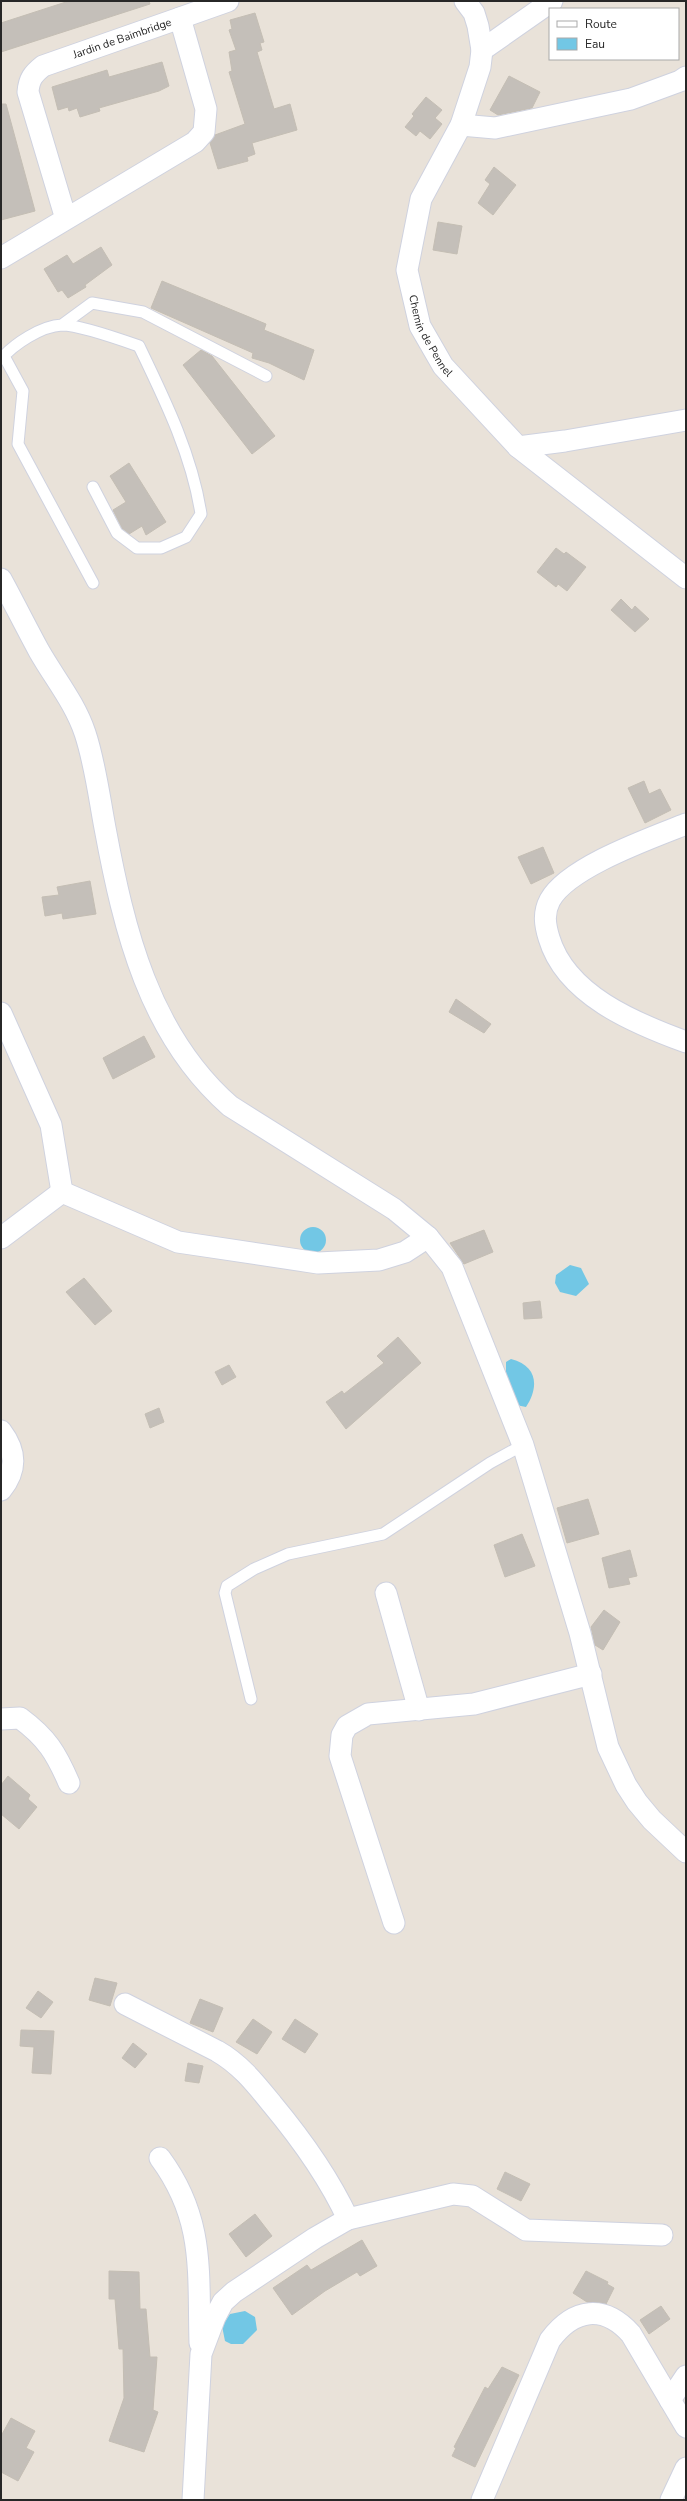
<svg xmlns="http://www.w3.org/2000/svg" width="687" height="2501" font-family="'Nunito Sans',sans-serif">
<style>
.water{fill:#72c7e5}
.building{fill:#c4bfb9;stroke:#c4beb4}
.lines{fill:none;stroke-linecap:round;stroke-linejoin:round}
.service-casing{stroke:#cfd2df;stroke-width:13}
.minor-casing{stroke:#cfd2df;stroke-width:23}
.service{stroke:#fff;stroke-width:11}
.minor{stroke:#fff;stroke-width:21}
.labels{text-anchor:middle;stroke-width:4;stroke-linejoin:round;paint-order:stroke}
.street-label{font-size:11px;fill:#272727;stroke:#fff}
</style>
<rect width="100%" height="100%" fill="#e9e2d9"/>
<path class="water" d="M300 1240a13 13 0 1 1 26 0a13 13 0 1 1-26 0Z
M 570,1265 L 581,1268 L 589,1284 L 576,1296 L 560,1292 L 555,1283 L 556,1275 Z
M 511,1359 C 538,1366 539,1387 526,1407 L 516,1405 L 506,1382 L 506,1362 Z
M 245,2311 L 255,2317 L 257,2330 L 243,2344 L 231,2344 L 225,2341 L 222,2326 L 230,2314 Z"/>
<path class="building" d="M 69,1 L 149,1 L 150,4 L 1,52 L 1,23 Z
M 255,13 L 264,42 L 260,43 L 262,50 L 257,52 L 274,109 L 290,104 L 297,130 L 252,143 L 255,154 L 247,157 L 248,161 L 218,169 L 210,143 L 215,135 L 245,124 L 229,72 L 232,71 L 229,52 L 236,50 L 229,30 L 232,29 L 230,20 Z
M 162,62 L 169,86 L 159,91 L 99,108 L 100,111 L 80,117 L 77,108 L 69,111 L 68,107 L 58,110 L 52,87 L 107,70 L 109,77 Z
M 509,76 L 540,92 L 532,108 L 498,115 L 490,110 Z
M 426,97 L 442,110 L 435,118 L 442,124 L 430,139 L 420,131 L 416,136 L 405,127 L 414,116 L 412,114 Z
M 1,104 L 6,104 L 35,211 L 1,220 Z
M 494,167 L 516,185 L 493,215 L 478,203 L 490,184 L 485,180 Z
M 438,222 L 462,226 L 457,254 L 433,250 Z
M 101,247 L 112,265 L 85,285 L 86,287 L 68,298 L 62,290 L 58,292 L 44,269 L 67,255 L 73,264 Z
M 162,281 L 266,324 L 264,330 L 314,350 L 304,380 L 269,363 L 252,358 L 253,353 L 151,308 Z
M 201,350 L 212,356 L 275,436 L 252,454 L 183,365 Z
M 129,463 L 166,522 L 146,535 L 142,526 L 129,534 L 122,528 L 113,510 L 126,502 L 110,476 Z
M 556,548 L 564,554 L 566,552 L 586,567 L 567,591 L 558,584 L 556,587 L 537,572 Z
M 621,599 L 632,610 L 635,606 L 649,619 L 635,632 L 611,610 Z
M 644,781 L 649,794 L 660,789 L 671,810 L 645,823 L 628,788 Z
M 543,847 L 554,873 L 531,884 L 518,857 Z
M 90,881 L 96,914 L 63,919 L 62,913 L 45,916 L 42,897 L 59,895 L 57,887 Z
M 456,999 L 491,1024 L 484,1033 L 449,1012 Z
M 144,1036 L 155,1057 L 113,1079 L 103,1058 Z
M 484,1230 L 493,1252 L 464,1264 L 450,1243 Z
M 84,1278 L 112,1311 L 95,1325 L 66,1292 Z
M 540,1301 L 542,1318 L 524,1319 L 523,1303 Z
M 398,1337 L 421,1363 L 346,1429 L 326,1402 L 342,1391 L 344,1394 L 384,1363 L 377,1356 Z
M 229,1365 L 236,1377 L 222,1385 L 215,1372 Z
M 159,1408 L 164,1422 L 150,1428 L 145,1414 Z
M 588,1499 L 599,1534 L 567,1543 L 557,1508 Z
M 522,1534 L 535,1566 L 505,1577 L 494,1545 Z
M 630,1550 L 637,1576 L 628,1578 L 630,1584 L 609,1588 L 602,1558 Z
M 604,1610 L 620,1622 L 603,1650 L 595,1645 L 591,1627 Z
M 8,1776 L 30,1795 L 28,1799 L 37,1807 L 19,1829 L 1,1814 L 1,1785 Z
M 95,1978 L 117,1983 L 110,2006 L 89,2000 Z
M 38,1991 L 53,2002 L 41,2018 L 26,2008 Z
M 200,1999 L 223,2008 L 213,2032 L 190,2023 Z
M 253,2019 L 272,2032 L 257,2054 L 236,2042 Z
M 295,2019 L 318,2034 L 305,2053 L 282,2039 Z
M 21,2030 L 54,2031 L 51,2074 L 32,2073 L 34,2047 L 20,2046 Z
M 133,2043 L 147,2054 L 135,2068 L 122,2058 Z
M 188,2063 L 203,2066 L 199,2083 L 185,2081 Z
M 505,2172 L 530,2184 L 521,2201 L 497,2189 Z
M 255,2214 L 272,2236 L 246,2257 L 229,2234 Z
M 362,2240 L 377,2266 L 360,2276 L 357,2272 L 325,2291 L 292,2315 L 273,2288 L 307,2265 L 311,2270 Z
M 109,2271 L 139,2272 L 140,2309 L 146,2309 L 150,2357 L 157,2357 L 153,2410 L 158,2412 L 144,2452 L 109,2441 L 124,2398 L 123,2349 L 119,2349 L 115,2299 L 109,2299 Z
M 586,2271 L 608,2282 L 607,2284 L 614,2288 L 606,2304 L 587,2302 L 573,2293 Z
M 661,2306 L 670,2319 L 649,2334 L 640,2320 Z
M 502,2367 L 519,2375 L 475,2467 L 452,2456 L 456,2448 L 454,2447 L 485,2387 L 488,2389 Z
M 11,2418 L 35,2431 L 26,2448 L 34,2452 L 18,2481 L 1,2472 L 1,2436 Z"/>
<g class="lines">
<g class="service-casing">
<path id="service" d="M 62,325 L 92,303 L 143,312 L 266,376
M 4,356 L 23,391 L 18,444 L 93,583
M 1,359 C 14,344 41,326 62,325 C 79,325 122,340 139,346 C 165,400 192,455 201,514 L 186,537 L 161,548 L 137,548 L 117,533 L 93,487
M 251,1699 L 225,1593 L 227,1586 L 254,1569 L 288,1554 L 383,1534 L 490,1463 L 523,1445"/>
</g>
<g class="minor-casing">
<g id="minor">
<path id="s1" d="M 465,1 L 474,13 L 478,26 L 482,50 L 480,67 L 461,125 L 421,199 L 407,270 L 420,326 L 443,366 L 518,447 L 686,578"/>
<path d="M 180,18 L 228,1"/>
<path d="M 482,50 L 552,1"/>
<path d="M 461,125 L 495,128 L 631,99 L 680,81 L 686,77"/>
<path d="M 1,258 L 195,142 L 204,132 L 206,109 L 180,18 L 43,66 C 33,74 29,79 28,92 L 66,219"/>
<path d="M 518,447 L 565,441 L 686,420"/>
<path d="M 1,579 C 14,603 26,627 39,651 C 55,679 75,703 85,733 C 95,763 99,796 105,828 C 124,930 149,1035 230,1106 L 394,1209 L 428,1237 L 452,1267 L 523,1445 L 580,1633 L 608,1747 L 626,1785 L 637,1802 L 652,1820 L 686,1852"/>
<path d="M 686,824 C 651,838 568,867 550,900 C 543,913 545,925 549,938 C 566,995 634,1023 686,1042"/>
<path d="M 1,1013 L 51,1125 L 62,1192"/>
<path d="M 62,1192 L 178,1242 L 318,1263 L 379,1260 L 405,1252 L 428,1237"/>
<path d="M 1,1238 L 62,1192"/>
<path d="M 1,1431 C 17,1452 17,1470 1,1490"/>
<path d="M 386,1593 L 419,1710"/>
<path d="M 1,1719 L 20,1718 C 47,1738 56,1753 69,1783"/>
<path d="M 394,1923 L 340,1756 L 342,1735 L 347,1726 L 368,1714 L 474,1704 L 591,1674"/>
<path d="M 125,2004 L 217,2051 C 240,2064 255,2083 272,2104 C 302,2140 328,2176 348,2219 L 315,2238 L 234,2292 L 223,2302 L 215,2317 L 201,2354 L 193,2500"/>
<path d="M 160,2158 C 205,2219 198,2271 200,2343"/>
<path d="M 348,2219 L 453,2194 L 472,2196 L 526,2230 L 662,2235"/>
<path d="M 670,2400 L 686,2376"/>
<path d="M 482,2500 L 550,2340 C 574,2308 604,2304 631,2334 L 686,2427"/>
<path d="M 671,2500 L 686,2468"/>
</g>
</g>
<use href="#service" class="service"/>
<use href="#minor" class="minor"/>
</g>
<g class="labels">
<g class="street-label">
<text transform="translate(122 38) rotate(-19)" y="4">Jardin de Baimbridge</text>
<text dy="4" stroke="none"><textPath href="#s1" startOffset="358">Chemin de Pennel</textPath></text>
</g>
</g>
<rect width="687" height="2501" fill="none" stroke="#272727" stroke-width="4"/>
<rect x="549" y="8" width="130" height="52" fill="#ffffff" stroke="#a9a9a9"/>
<rect x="557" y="21" width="20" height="6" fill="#ffffff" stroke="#a9a9a9"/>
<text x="585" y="28" font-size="12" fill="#272727">Route</text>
<rect x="557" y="38" width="20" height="12" fill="#72c7e5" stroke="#a9a9a9"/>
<text x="585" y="48" font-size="12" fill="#272727">Eau</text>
</svg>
